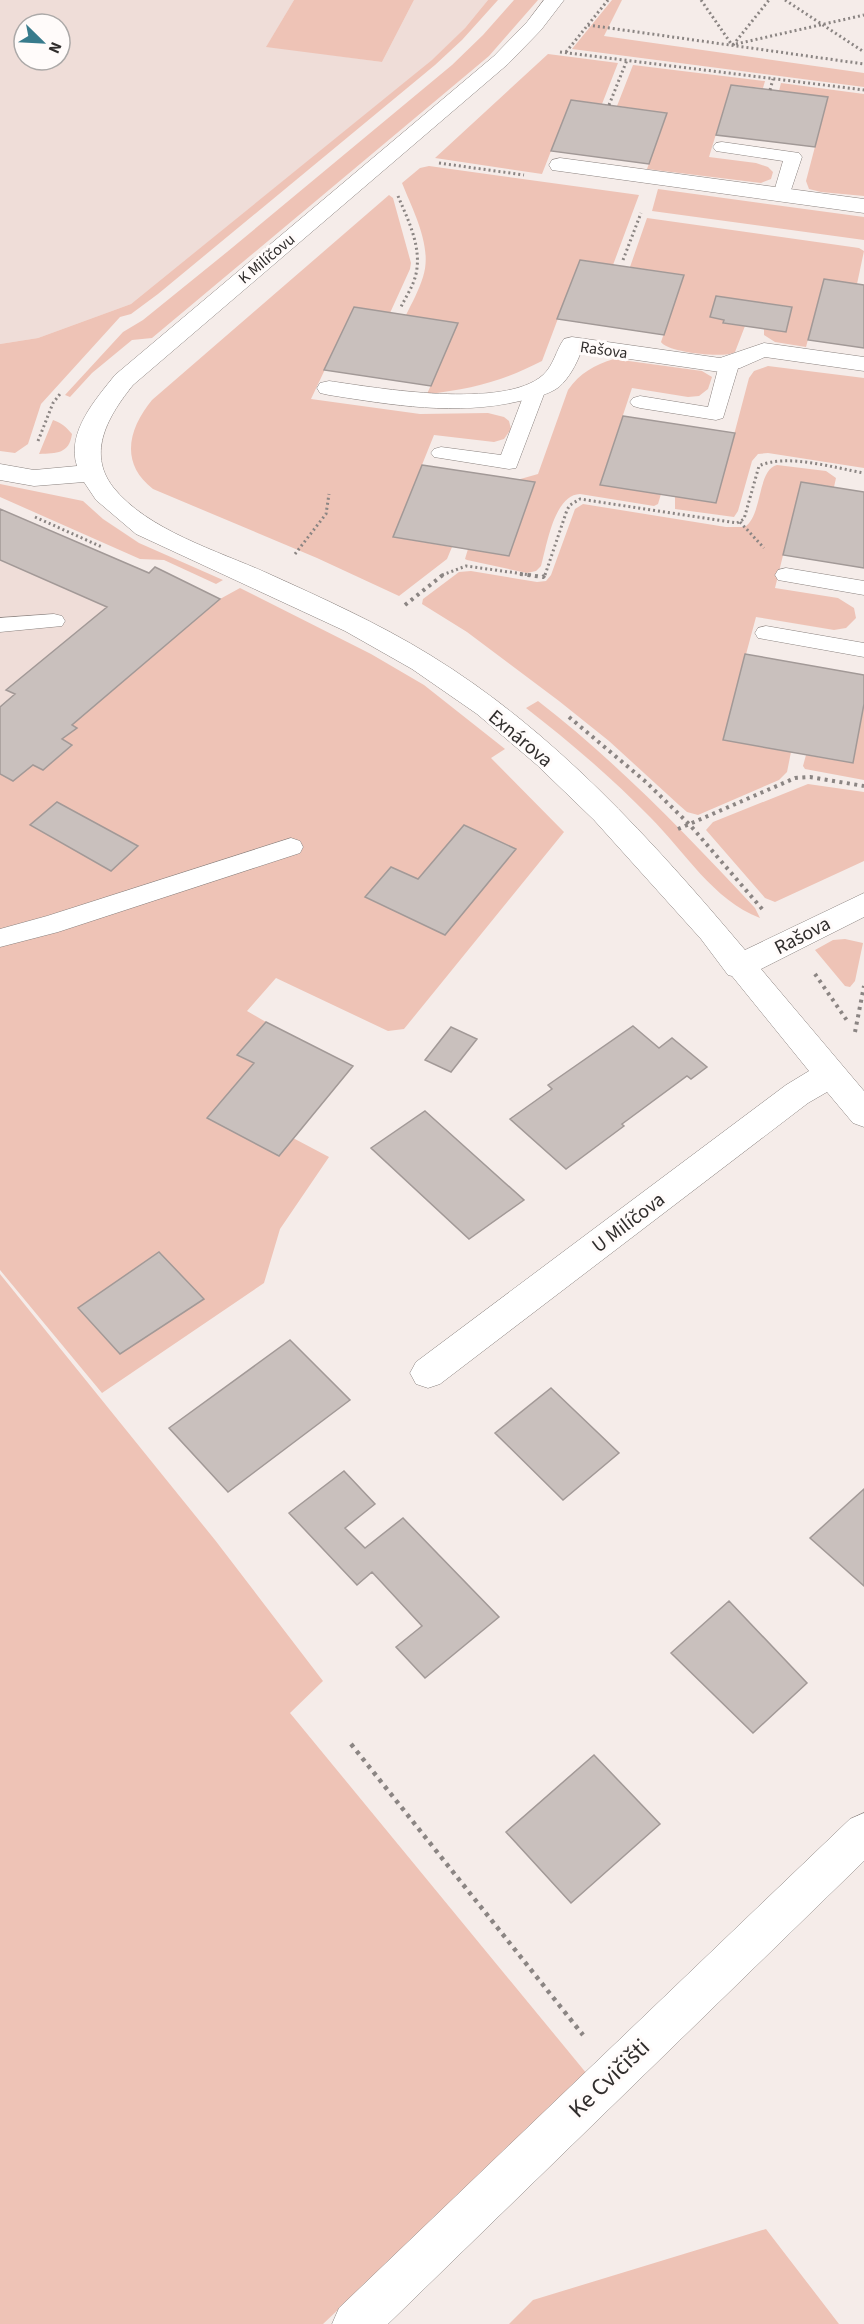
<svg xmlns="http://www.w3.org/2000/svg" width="864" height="2324" font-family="'Source Sans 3',sans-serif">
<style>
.built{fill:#efddd8;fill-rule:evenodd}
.green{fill:#eec3b6;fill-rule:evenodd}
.building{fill:#c9c0bd;stroke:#a29997;stroke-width:1.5}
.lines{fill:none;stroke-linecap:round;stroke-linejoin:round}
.lane-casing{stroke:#8a827f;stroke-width:1}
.street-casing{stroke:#8a827f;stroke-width:1}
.path-far2{stroke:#8b8583;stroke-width:3;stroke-dasharray:2 3;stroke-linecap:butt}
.path-far1{stroke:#8b8583;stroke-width:4;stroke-dasharray:3 4.5;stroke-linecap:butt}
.path{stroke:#8b8583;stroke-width:4.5;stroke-dasharray:4 5;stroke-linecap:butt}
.lane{fill:#fff;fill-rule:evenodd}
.street{fill:#fff;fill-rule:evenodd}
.labels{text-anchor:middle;stroke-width:6;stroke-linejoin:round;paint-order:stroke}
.far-street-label{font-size:16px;fill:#302d2c;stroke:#fffbfa}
.street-label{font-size:20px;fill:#302d2c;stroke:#fffbfa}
.near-street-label{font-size:24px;fill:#302d2c;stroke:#fffbfa}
</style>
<rect width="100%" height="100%" fill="#f5ece9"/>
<path class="built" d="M 0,0 L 294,0 L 267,46 L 382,62 L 414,0 L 488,0 L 465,28 L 433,60 L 131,304 L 38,338 L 0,344 ZM 24,24 L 60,24 L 60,60 L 24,60 Z
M 0,509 L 148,573 L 155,567 L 220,599 L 72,725 L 72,746 L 43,770 L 33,765 L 13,781 L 0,774 Z"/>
<path class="green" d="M 294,0 L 414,0 L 382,62 L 266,47 Z
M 488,0 L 498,0 L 462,40 L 435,65 L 158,294 L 131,314 L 120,317 L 41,404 L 28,444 L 15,453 L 0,451 L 0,344 L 38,338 L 131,304 L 432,60 L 465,28 Z
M 514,0 L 538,0 L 489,56 L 152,338 L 132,340 L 92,373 L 70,397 L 65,395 L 123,332 L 143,320 L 227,252 L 452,65 L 483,35 Z
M 612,0 L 622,0 L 604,36 L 864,73 L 864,87 L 572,49 Z
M 548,54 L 618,63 L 602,104 L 571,100 L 542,174 L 435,158 Z
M 633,65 L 765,81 L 763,88 L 731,85 L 709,157 L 756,163 L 768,167 L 773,172 L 771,179 L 761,183 L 647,169 L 667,113 L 617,106 Z
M 781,83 L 864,94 L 864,196 L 821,192 L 809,189 L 806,181 L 828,97 L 779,91 Z
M 429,166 L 639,195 L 613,265 L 580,260 L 542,361 C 503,381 472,389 427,394 L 458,323 L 406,315 C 412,303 419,290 423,277 C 433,247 413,211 402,183 L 420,168 Z
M 658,189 L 864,217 L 864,240 L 652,211 Z
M 389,195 L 393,198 L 411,263 L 410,269 L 390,313 L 354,308 L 311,399 L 420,414 L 488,413 L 504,417 L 509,421 L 511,429 L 504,439 L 494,442 L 434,435 L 393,537 L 452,547 L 447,559 L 399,596 L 317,558 L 153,489 C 119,463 129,428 152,400 Z
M 647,218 L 859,248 L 864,251 L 857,284 L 824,279 L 806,347 L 775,342 L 764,335 L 764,329 L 786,332 L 792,307 L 716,296 L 710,317 L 724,320 L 723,323 L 745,326 L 735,352 C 725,359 666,352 661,342 L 684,275 L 630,267 Z
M 614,359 L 702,371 L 712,377 L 708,389 L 699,396 L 688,397 L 632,388 L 600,484 L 661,494 L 658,504 L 654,506 L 580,494 C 554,495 547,545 541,566 L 536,571 L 527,573 L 467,560 L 465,559 L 468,549 L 509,556 L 535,483 L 517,480 L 538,474 L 568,390 C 580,373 594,365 614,359 Z
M 768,366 L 864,378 L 864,468 L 768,453 L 758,454 L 752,461 L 738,511 L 734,517 L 675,509 L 675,496 L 716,503 L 749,378 L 754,371 Z
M 53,420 C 62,423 66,427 72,434 C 69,454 57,453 39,454 Z
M 777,465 L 826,471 L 836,478 L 834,487 L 801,482 L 775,588 L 838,598 L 854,608 L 856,618 L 846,628 L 834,630 L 756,617 L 723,740 L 791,752 L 787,772 L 779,780 L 698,815 L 687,812 L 679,805 L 609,741 L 559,701 L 467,632 L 422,604 L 423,599 L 459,572 L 471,571 L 537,582 L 546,581 L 551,575 L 575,509 L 583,504 L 726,527 L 745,527 C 763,514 757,470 777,465 Z
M 0,484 L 83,501 L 103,519 L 139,543 L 223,580 L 216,584 L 164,560 L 140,559 L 0,497 Z
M 240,588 L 371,654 L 424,685 L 505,749 L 491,758 L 564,832 L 404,1029 L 388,1031 L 276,978 L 247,1011 L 266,1022 L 238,1054 L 254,1063 L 207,1118 L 279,1155 L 293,1138 L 329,1157 L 280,1229 L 264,1283 L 102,1393 L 0,1270 L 0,774 L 33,765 L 43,770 L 72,746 L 62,739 L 76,728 L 72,725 L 220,599 ZM 57,802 L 137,846 L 31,825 ZM 464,825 L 516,849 L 445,934 L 365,897 L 391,867 L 418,879 Z
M 538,701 C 618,763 686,834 755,908 L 760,918 C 713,900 685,852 650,817 C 612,778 570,742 526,708 Z
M 864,704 L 864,780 L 805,769 L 803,766 L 806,755 L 853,763 Z
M 808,784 L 864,792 L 864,861 L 775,902 L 765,898 L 706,830 L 713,822 Z
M 845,939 L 863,943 L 855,981 L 850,987 L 845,986 L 815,950 L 833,940 Z
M 0,1274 L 215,1540 L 323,1681 L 290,1713 L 587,2074 L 323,2324 L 0,2324 Z
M 766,2229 L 839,2324 L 509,2324 L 533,2300 Z"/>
<path class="building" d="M 731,85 L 828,97 L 815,147 L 716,135 Z
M 571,100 L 667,113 L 649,164 L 551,151 Z
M 580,260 L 684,275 L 664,335 L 557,319 Z
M 824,279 L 864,285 L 864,348 L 808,340 Z
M 716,296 L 792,307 L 786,332 L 723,323 L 724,320 L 710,317 Z
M 354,307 L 458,323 L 431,386 L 324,370 Z
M 623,416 L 735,433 L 716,503 L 600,485 Z
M 422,465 L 535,482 L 509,556 L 393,537 Z
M 801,482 L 864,492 L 864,568 L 783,555 Z
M 0,509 L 149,573 L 155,567 L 220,599 L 72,725 L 77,728 L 62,739 L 72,745 L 43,770 L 33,765 L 13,781 L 0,774 L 0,707 L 15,694 L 6,690 L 107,607 L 0,560 Z
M 745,654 L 864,675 L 864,704 L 853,763 L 723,740 Z
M 57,802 L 138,846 L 111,871 L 30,825 Z
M 464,825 L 516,849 L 445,935 L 365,897 L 391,867 L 418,879 Z
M 266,1022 L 353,1066 L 279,1156 L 207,1118 L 254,1063 L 237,1055 Z
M 633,1026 L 659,1048 L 672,1038 L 707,1067 L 691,1079 L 687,1076 L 622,1124 L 624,1126 L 566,1169 L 510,1119 L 552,1089 L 548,1085 Z
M 451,1027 L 477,1039 L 451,1072 L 425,1060 Z
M 425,1111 L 524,1200 L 469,1239 L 371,1148 Z
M 159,1252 L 204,1299 L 120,1354 L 78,1308 Z
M 290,1340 L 350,1400 L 228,1492 L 169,1428 Z
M 551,1388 L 619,1453 L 563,1500 L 495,1433 Z
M 344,1471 L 375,1504 L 345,1528 L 365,1548 L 403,1518 L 499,1617 L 425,1678 L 396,1647 L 422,1626 L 372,1572 L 357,1585 L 289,1513 Z
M 864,1489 L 864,1586 L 810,1538 Z
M 729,1601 L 807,1683 L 753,1733 L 671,1653 Z
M 594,1755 L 660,1824 L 571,1903 L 506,1832 Z"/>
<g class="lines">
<g class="lane-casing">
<path id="lane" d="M 722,142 L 799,153 L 802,157 L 788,199 L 776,199 L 773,195 L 783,161 L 716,151 L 713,147 L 716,143 Z
M 729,359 L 736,361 L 739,365 L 723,418 L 716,420 L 640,408 L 633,406 L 630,402 L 633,398 L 640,396 L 708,407 L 719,365 L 722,361 Z
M 536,383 L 543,385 L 546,389 L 516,468 L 509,469 L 434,457 L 431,453 L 434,449 L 441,447 L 501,455 L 526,389 L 529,385 Z
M 786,568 L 864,581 L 864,595 L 778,580 L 775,575 L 778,570 Z
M 54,614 L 62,616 L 65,621 L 62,626 L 0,632 L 0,618 Z
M 766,626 L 864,643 L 864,657 L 758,638 L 755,633 L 758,628 Z
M 291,838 L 300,841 L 303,847 L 300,853 L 58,932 L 0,947 L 0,929 L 47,916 Z"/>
</g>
<g class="street-casing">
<path id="street" d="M 544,0 L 564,0 L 541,30 L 508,64 L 133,385 C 109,415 86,452 113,487 C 147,530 218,551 267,573 C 322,598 378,623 430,655 C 553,730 653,841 745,950 L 864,893 L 864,917 L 761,969 L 864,1091 L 864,1127 L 853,1123 L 827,1092 L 808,1103 L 440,1384 L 428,1388 L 416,1384 L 410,1373 L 416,1362 L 786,1085 L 809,1071 L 732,976 L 728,975 L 701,939 L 594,820 L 537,765 L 477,714 L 412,669 L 345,631 L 136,534 L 96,500 L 84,482 L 34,486 L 0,480 L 0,464 L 34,470 L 77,466 C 66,432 96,399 115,375 L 494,56 L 527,22 Z
M 560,158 L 864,199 L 864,213 L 552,170 L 549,165 L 552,160 Z
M 572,337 L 720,358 L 764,343 L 864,357 L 864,371 L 765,357 L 740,368 L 720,372 L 581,352 C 576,365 569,378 559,387 C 548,395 533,398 520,401 C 456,416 393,405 329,395 L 320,393 L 317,388 L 320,383 L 329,381 C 378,388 504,410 543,375 C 554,365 556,350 564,339 Z
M 864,1813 L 864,1861 L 388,2324 L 332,2324 L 339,2308 L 850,1819 Z"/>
</g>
<path class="path-far2" d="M 701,0 L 732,45
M 785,0 L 864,52
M 588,25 L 864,64
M 736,44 L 864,15
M 733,45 L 769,0
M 560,52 L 864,90
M 566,52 L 608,0
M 770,90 L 773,79
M 609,105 L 627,60
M 439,163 L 524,175
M 398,196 C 408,220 422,247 416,274 C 413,287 405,298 400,309
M 623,260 L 641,213
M 38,441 L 53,403 L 60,394
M 35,517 L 102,547
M 740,522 L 764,548
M 295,554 L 326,514 L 329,494
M 442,575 L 466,566 L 531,575
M 545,575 L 567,510 L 570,505 L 580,499 L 737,523 L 744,519 L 759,466 C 786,453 835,468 864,473"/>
<path class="path-far1" d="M 520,574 L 543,577 L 546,574
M 405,605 L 444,574
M 569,717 L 646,782 L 690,825 L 763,910
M 678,829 L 795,778 L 810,777 L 864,786
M 815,974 L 848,1022
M 855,1032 L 864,986"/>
<path class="path" d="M 351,1744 L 583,2035"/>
<use href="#lane" class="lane"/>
<use href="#street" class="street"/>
</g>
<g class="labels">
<g class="far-street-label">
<text transform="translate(266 258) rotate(-40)" y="6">K Milíčovu</text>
<text transform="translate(604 349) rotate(8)" y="6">Rašova</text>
</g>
<g class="street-label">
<text transform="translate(521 738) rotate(40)" y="7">Exnárova</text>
<text transform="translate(802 935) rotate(-27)" y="7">Rašova</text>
<text transform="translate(628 1222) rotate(-37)" y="7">U Milíčova</text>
</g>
<g class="near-street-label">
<text transform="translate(609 2078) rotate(-44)" y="8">Ke Cvičišti</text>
</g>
</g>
<g transform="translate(42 42) rotate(114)"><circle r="28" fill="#fffbfa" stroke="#aca9a8" stroke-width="1.5"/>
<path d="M0-4.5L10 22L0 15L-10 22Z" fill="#387b8c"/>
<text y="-9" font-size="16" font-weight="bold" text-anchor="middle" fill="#302d2c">N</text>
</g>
</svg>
